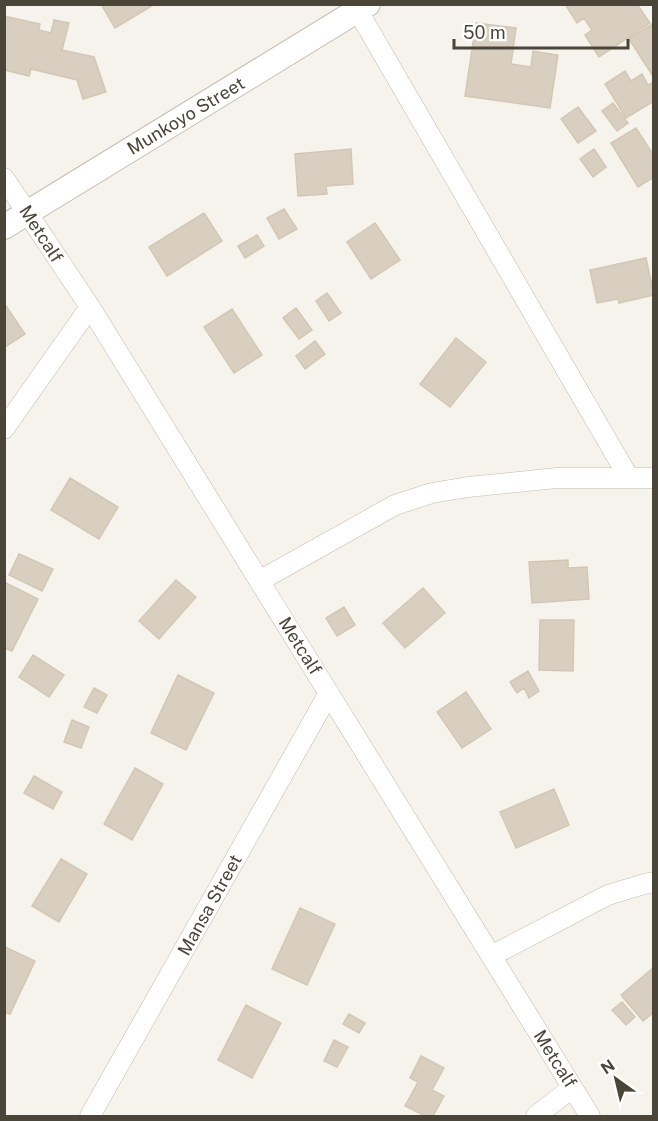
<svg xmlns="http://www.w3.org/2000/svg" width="658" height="1121" font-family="'Public Sans',sans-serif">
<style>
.building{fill:#d8cfc1;stroke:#d3c7b4;stroke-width:1.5}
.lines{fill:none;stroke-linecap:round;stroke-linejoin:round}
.minor-casing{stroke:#c2bbae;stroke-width:21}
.tertiary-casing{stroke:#c2bbae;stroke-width:26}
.minor{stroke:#fff;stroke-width:20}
.tertiary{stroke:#fff;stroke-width:24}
.labels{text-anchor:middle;stroke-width:4.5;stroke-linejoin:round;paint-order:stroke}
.street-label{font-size:18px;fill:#4b4439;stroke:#fff}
</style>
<rect width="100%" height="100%" fill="#f6f3ec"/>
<path class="building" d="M 101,4 L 155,4 L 115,28 Z
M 565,4 L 637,4 L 650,23 L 599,57 L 585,35 L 592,30 L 584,18 L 577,23 Z
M 4,16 L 40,24 L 39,30 L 51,33 L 54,20 L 69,23 L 62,50 L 94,57 L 106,92 L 83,99 L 77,80 L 31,69 L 29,76 L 4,70 Z
M 476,23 L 516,28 L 511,64 L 531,67 L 533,51 L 558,55 L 550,108 L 465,96 Z
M 654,23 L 654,78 L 629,39 Z
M 625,71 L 631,81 L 642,74 L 648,85 L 654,82 L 654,101 L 626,118 L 605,84 Z
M 613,103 L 628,123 L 617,131 L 602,111 Z
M 578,107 L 596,131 L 578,143 L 561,119 Z
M 636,128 L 654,156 L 654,177 L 638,187 L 611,143 Z
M 351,149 L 353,184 L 326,186 L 327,194 L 298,196 L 295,154 Z
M 594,149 L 606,167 L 593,177 L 580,159 Z
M 284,209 L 297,229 L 279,239 L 267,218 Z
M 204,213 L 222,241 L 167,276 L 149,247 Z
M 375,223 L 400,260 L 371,279 L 347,242 Z
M 257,235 L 264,246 L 245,258 L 238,246 Z
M 646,258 L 654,295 L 619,303 L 618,299 L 597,303 L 590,270 Z
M 327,293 L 341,313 L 329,321 L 316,301 Z
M 4,303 L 25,334 L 5,347 L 4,346 Z
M 296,308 L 312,330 L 299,339 L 283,318 Z
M 232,309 L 262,355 L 234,373 L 204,327 Z
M 456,338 L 486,362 L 450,407 L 420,384 Z
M 315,341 L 325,354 L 305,369 L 296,356 Z
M 70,478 L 118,507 L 99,539 L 51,510 Z
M 19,554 L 53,569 L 42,591 L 9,575 Z
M 568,560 L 568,568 L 587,567 L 589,599 L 532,603 L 529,562 Z
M 176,580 L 196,597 L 159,639 L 139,621 Z
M 4,582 L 38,599 L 12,651 L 4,648 Z
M 423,588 L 445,613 L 405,648 L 383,623 Z
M 344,607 L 355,625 L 337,636 L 326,618 Z
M 540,620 L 574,620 L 573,671 L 539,670 Z
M 33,655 L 64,675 L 49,697 L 19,677 Z
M 528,671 L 539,691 L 529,698 L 524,688 L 517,693 L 510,682 Z
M 178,675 L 214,693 L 186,750 L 151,733 Z
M 94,688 L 107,695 L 97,713 L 84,707 Z
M 466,692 L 491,729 L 462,748 L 437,712 Z
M 72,720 L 89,727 L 81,748 L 64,742 Z
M 135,768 L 163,784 L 132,840 L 104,824 Z
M 34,776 L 62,792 L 53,809 L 24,793 Z
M 554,789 L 569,825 L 516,848 L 500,812 Z
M 61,859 L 87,874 L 59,922 L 32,906 Z
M 300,908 L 335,924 L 307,985 L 272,969 Z
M 5,947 L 35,961 L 10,1014 L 4,1012 Z
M 654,967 L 654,1012 L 643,1021 L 621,995 Z
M 622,1002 L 635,1017 L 626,1025 L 612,1010 Z
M 246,1005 L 281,1023 L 252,1078 L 218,1060 Z
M 349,1014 L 365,1023 L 359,1033 L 343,1024 Z
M 334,1040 L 348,1047 L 337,1067 L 324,1061 Z
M 421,1056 L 444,1068 L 432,1090 L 444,1096 L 433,1116 L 425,1116 L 405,1106 L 418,1082 L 410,1078 Z"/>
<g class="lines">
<g class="minor-casing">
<path id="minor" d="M 358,11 L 629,478
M 4,178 L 90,307 L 590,1116
M 4,429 L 90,307
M 259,581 L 395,505 L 432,493 L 468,487 L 557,478 L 654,478
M 491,956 L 608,895 L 644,884 L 654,882
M 90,1116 L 329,693
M 536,1116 L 572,1088"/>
</g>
<g class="tertiary-casing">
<path id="tertiary" d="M 4,227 L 368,4"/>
</g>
<use href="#minor" class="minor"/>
<use href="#tertiary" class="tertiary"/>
</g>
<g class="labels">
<g class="street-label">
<text transform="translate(186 116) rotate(-31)" y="6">Munkoyo Street</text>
<text transform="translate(41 234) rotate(57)" y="6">Metcalf</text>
<text transform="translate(300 646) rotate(58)" y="6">Metcalf</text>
<text transform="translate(210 905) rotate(-61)" y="6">Mansa Street</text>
<text transform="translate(555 1059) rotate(58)" y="6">Metcalf</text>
</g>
</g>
<rect width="658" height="1121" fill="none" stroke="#4b4439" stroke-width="12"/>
<g transform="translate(616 1079) rotate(326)" stroke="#ffffff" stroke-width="4.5" paint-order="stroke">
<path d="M0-4.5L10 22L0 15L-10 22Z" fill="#4b4439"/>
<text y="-9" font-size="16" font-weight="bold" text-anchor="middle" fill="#4b4439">N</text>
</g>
<path d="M454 39v9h174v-9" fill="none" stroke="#4b4439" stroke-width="3"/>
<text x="463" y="39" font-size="18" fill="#4b4439" stroke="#ffffff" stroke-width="4.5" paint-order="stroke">50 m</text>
</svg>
